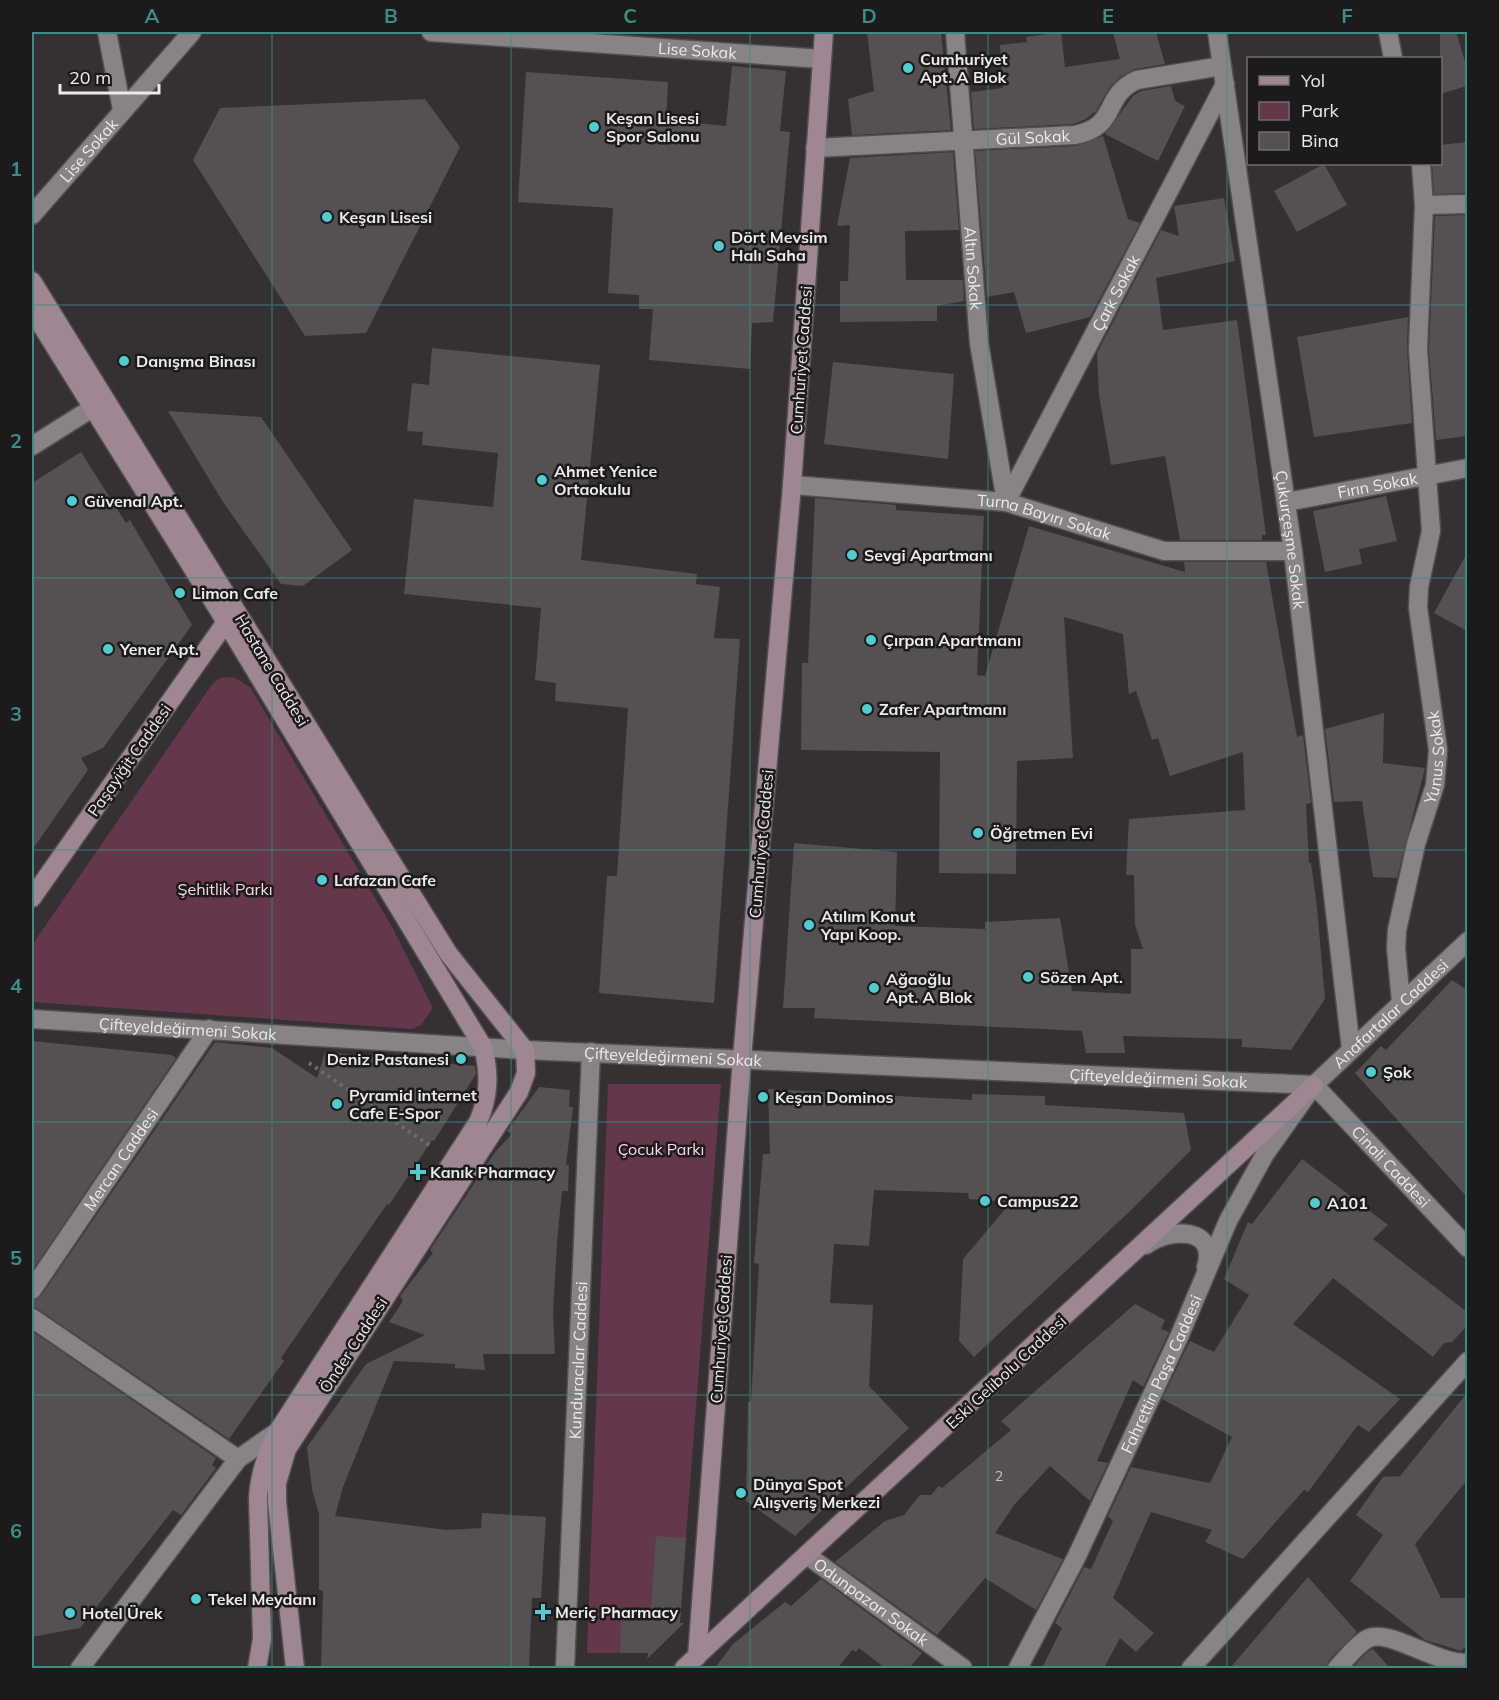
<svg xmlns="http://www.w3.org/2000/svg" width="1499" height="1700" font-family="Mulish,sans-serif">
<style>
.green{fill:#64374d}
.building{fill:#555052}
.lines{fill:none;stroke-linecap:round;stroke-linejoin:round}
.street-casing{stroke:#534f51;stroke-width:21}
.secondary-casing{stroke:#534f51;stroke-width:21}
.path{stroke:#6e6a6c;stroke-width:4;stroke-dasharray:3 4.5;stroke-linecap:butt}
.street{stroke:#888486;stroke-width:18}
.secondary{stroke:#9e8692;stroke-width:18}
.grid{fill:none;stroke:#3b8d87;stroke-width:1.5;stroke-opacity:0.55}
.poi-dot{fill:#51ccd1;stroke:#1c1a1b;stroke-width:2}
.labels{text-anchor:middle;stroke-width:5;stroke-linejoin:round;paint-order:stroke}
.number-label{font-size:14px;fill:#c6c4c5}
.street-label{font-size:16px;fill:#eceaeb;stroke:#1c1a1b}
.poi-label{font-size:16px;font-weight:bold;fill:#eceaeb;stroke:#1c1a1b;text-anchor:start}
.park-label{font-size:16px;fill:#fed5e7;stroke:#1c1a1b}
.neatline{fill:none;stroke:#3b8d87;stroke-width:2}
.grid-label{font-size:20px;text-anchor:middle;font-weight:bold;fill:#3b8d87}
</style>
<rect width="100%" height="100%" fill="#353133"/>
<path class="green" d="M 233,677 L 250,687 L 391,925 L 433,1008 L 421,1025 L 412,1029 L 32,1002 L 32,945 L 213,683 L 221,678 Z
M 608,1084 L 721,1084 L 679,1627 L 653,1653 L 587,1653 Z"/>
<path class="building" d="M 867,32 L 941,32 L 951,130 L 852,135 L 848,99 L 874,91 Z
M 1061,32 L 1065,67 L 1120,59 L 1113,32 L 1156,32 L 1165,64 L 1135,69 L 1120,77 L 1109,88 L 1096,111 L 1084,120 L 1073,124 L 974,129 L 971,92 L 1003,88 L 1000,45 L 1027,42 L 1026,37 Z
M 1440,32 L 1456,32 L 1467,68 L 1467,86 L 1440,94 Z
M 732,66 L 786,71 L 780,131 L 790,132 L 773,322 L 752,323 L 750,369 L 649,360 L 653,309 L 639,309 L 639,295 L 608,293 L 613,208 L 518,202 L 526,72 L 668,82 L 666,120 L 726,126 Z
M 1171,86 L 1175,101 L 1185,106 L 1158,161 L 1105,134 L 1133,96 L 1141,91 Z
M 425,99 L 460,147 L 366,333 L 305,336 L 193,160 L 220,108 Z
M 1103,136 L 1128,219 L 1140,223 L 1090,317 L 1026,333 L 1014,292 L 987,297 L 975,151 L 1076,146 Z
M 1467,142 L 1467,193 L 1434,194 L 1432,164 L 1440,164 L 1440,145 Z
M 953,152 L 959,230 L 905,231 L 906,280 L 963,280 L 964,301 L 937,306 L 937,321 L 840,322 L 840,281 L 848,281 L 850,225 L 837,226 L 850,158 Z
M 1324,164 L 1347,205 L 1297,232 L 1274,191 Z
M 1224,198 L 1235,261 L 1156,278 L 1163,330 L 1237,320 L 1266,535 L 1262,535 L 1262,540 L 1180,540 L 1165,456 L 1111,465 L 1099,395 L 1097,353 L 1161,230 L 1179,236 L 1174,206 Z
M 1467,215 L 1467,436 L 1436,440 L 1429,349 L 1435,216 Z
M 1408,317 L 1407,350 L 1412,423 L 1314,437 L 1297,337 Z
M 432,348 L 600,365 L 581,560 L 697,574 L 696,584 L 720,587 L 714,638 L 740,639 L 714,1003 L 599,993 L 607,876 L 617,876 L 628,708 L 555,701 L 556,683 L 535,680 L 541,608 L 404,594 L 414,499 L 493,507 L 498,453 L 422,445 L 423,432 L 407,431 L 412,383 L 429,385 Z
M 833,362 L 954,374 L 948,459 L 824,444 Z
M 168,411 L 261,417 L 352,550 L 303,586 L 281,584 L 223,502 Z
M 81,452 L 126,523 L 130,520 L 192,625 L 103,748 L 81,758 L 88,770 L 32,850 L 32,483 Z
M 1386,496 L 1397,541 L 1359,549 L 1362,564 L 1325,572 L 1313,511 Z
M 815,498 L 896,505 L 896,510 L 984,516 L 977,675 L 985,676 L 1029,526 L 1185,572 L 1184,562 L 1266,562 L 1297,737 L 1303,735 L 1311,803 L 1306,804 L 1309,863 L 1311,863 L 1317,907 L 1325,999 L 1291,1050 L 1242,1047 L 1242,1039 L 1123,1036 L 1125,1053 L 1086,1053 L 1082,1031 L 814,1018 L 815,1008 L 783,1008 L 794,843 L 897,852 L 895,926 L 985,929 L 985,922 L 1060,918 L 1072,991 L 1131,994 L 1131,949 L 1143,949 L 1135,925 L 1134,875 L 1126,875 L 1129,819 L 1245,810 L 1243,752 L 1170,776 L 1158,738 L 1152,740 L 1136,691 L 1129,694 L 1123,634 L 1064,617 L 1073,758 L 1017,761 L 1016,874 L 939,873 L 940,752 L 801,750 L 802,663 L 808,663 Z
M 1467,553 L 1467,631 L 1434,613 Z
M 1384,713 L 1383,763 L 1425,768 L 1397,878 L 1373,877 L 1362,801 L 1334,802 L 1325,729 Z
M 1452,980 L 1467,990 L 1467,1197 L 1355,1073 L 1381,1046 L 1386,1050 Z
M 32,1041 L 172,1055 L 176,1058 L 32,1271 Z
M 215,1042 L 272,1048 L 317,1078 L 325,1052 L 475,1066 L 476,1074 L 434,1141 L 432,1140 L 389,1205 L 387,1204 L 281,1358 L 284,1361 L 229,1439 L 38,1309 L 32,1307 L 32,1301 L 41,1296 Z
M 539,1087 L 570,1090 L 569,1107 L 573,1107 L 566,1165 L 569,1165 L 568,1191 L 562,1191 L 557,1242 L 553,1313 L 555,1354 L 483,1354 L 485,1370 L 455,1368 L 455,1364 L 394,1361 L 343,1487 L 335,1516 L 447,1530 L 481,1528 L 482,1513 L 546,1517 L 541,1598 L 532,1598 L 529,1668 L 321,1668 L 323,1591 L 319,1590 L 319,1514 L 312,1489 L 307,1447 L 366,1364 L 425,1335 L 389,1322 L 403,1301 L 400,1296 L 433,1253 L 430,1250 L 495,1152 L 512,1134 L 507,1131 Z
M 768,1089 L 972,1100 L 972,1094 L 1045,1096 L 1045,1105 L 1184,1113 L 1191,1150 L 1129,1212 L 974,1357 L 959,1341 L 963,1259 L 1011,1202 L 969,1199 L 968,1193 L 874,1190 L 869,1246 L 834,1244 L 830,1303 L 873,1305 L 869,1386 L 909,1428 L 795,1536 L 746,1501 L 748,1402 L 751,1402 L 759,1264 L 754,1263 L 763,1154 L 770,1154 Z
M 1302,1159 L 1388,1225 L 1373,1239 L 1467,1312 L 1467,1326 L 1452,1342 L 1444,1343 L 1433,1357 L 1333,1278 L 1293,1324 L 1400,1399 L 1369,1432 L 1358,1425 L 1308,1492 L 1304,1490 L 1243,1559 L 1205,1542 L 1212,1530 L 1151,1512 L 1113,1598 L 1154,1633 L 1136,1652 L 1120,1638 L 1104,1668 L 1042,1668 L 1062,1628 L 1055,1623 L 1084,1567 L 1091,1569 L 1113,1521 L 1108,1516 L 1131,1467 L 1210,1483 L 1232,1437 L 1162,1399 L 1190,1341 L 1214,1352 L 1249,1295 L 1224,1279 L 1248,1222 L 1252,1224 Z
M 1135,1304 L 1165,1320 L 1161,1329 L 1169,1332 L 1143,1387 L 1133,1380 L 1097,1461 L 1108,1463 L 1090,1501 L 1050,1466 L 1015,1504 L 995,1533 L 1063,1559 L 1036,1610 L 985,1578 L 937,1635 L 835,1562 L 885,1521 L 904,1515 L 920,1495 L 931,1495 L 939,1486 L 942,1488 L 1011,1430 L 1001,1421 Z
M 32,1331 L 216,1458 L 212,1465 L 216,1468 L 181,1515 L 173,1510 L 80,1628 L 32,1637 Z
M 1467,1393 L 1467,1480 L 1415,1544 L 1441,1598 L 1467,1598 L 1467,1645 L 1461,1651 L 1425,1640 L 1350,1581 L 1383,1535 L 1356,1515 L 1383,1477 L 1400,1476 Z
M 656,1536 L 686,1538 L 680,1623 L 684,1623 L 647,1659 L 648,1653 L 620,1653 L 621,1619 L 650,1620 Z
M 1308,1577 L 1357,1632 L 1329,1660 L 1326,1668 L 1230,1668 Z
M 821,1579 L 922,1653 L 909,1668 L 885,1668 L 859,1648 L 856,1652 L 852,1650 L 838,1668 L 715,1668 L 733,1644 L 785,1602 L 791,1606 Z
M 1373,1649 L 1390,1668 L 1352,1668 L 1366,1653 Z"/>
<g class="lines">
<g class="street-casing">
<g id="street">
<path d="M 107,32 L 122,110"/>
<path id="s1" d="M 431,32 L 822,59"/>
<path id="s2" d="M 955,32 L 979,343 L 1006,502"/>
<path id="s3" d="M 1217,32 L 1293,551 L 1351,1049"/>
<path d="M 1388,32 L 1393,58"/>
<path id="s4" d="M 815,148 L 1075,135 C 1120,126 1101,96 1137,80 L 1222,66"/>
<path d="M 1424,205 L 1468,204"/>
<path id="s5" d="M 32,215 L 192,32"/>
<path d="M 32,446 L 94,407"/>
<path id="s6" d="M 792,485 L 1006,502 L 1164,551 L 1293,551"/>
<path id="s7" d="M 1006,502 L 1225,84"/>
<path id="s8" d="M 1286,502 L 1468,468"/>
<path id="s9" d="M 1401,1002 L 1396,948 L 1397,930 L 1416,844 L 1435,785 L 1438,750 L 1418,608 L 1419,587 L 1431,531 L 1418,349 L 1424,205 L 1421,164"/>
<path id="s10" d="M 32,1019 L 525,1050 L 1314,1085"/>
<path id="s11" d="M 1314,1085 L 1468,1248"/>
<path d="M 1146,1245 C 1170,1227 1218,1227 1206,1267"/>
<path id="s12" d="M 32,1290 L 209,1029"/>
<path d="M 32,1318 L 238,1459"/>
<path id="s13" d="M 808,1556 L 963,1668"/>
<path d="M 80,1668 L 238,1459 L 278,1431"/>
<path id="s14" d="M 565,1668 L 591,1052"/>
<path id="s15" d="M 1018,1668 L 1076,1558 L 1179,1337 L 1228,1221 L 1265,1154 L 1314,1085 L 1468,941"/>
<path d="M 1191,1668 L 1468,1361"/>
<path d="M 1337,1668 C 1346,1659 1356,1645 1367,1639 C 1388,1627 1434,1664 1468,1663"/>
</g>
</g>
<g class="secondary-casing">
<path id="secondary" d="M 32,281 L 448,953 L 525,1050 L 526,1073 L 519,1092 L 287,1449 L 277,1483 L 277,1502 L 295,1668
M 32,310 L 226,622 L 483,1047 C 490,1074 489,1097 478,1122 L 278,1431 C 267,1453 260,1472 258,1497 L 262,1639 L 257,1668
M 32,898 L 226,622
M 697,1657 L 742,1058 L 792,485 L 824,32
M 684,1668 L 1314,1085"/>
</g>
<path class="path" d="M 309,1063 L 432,1147"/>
<use href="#street" class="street"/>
<use href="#secondary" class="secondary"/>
</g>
<path class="grid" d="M 272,32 L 272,1668M 511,32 L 511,1668M 750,32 L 750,1668M 988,32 L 988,1668M 1227,32 L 1227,1668M 32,305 L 1468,305M 32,578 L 1468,578M 32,850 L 1468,850M 32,1122 L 1468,1122M 32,1395 L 1468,1395"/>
<g class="poi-dot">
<circle cx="908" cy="68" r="6"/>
<circle cx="594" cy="127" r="6"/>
<circle cx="327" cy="217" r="6"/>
<circle cx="719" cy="246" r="6"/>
<circle cx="124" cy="361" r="6"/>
<circle cx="542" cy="480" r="6"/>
<circle cx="72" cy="501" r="6"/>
<circle cx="852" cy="555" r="6"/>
<circle cx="180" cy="593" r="6"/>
<circle cx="871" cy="640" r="6"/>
<circle cx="108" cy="649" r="6"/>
<circle cx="867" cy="709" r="6"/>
<circle cx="978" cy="833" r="6"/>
<circle cx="322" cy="880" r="6"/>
<circle cx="809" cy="925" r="6"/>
<circle cx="1028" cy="977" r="6"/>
<circle cx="874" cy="988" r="6"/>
<circle cx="461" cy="1059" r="6"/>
<circle cx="1371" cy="1072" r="6"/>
<circle cx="763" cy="1097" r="6"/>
<circle cx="337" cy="1104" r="6"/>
<path d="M415 1163h6v6h6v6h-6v6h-6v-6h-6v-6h6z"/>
<circle cx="985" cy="1201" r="6"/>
<circle cx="1315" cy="1203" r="6"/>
<circle cx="741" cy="1493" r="6"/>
<circle cx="196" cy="1599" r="6"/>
<path d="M540 1603h6v6h6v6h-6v6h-6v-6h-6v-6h6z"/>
<circle cx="70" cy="1613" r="6"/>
</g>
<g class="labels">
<g class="number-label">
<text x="999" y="1481">2</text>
</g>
<g class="street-label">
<text dy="6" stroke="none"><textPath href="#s1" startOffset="267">Lise Sokak</textPath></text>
<text dy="6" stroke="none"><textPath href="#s4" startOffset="218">Gül Sokak</textPath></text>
<text dy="6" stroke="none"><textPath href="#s5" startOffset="86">Lise Sokak</textPath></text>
<text dy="6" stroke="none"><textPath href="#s2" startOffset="237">Altın Sokak</textPath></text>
<text dy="6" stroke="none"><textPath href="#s7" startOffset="236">Çark Sokak</textPath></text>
<text transform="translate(801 360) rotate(-86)" y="6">Cumhuriyet Caddesi</text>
<text dy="6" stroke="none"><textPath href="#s8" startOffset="93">Fırın Sokak</textPath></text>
<text dy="6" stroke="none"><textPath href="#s6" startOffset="255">Turna Bayırı Sokak</textPath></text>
<text dy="6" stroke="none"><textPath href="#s3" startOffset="513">Çukurçeşme Sokak</textPath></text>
<text transform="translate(272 670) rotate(59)" y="6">Hastane Caddesi</text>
<text dy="6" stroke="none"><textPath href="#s9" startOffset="250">Yunus Sokak</textPath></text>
<text transform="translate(129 760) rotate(-55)" y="6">Paşayiğit Caddesi</text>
<text transform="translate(761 844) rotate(-85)" y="6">Cumhuriyet Caddesi</text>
<text dy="6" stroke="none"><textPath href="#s15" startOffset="760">Anafartalar Caddesi</textPath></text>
<text dy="6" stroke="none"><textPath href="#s10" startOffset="156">Çifteyeldeğirmeni Sokak</textPath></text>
<text dy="6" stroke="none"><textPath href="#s10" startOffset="642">Çifteyeldeğirmeni Sokak</textPath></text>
<text dy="6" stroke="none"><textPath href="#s10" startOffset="1128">Çifteyeldeğirmeni Sokak</textPath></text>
<text dy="6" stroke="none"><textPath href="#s12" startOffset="158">Mercan Caddesi</textPath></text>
<text dy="6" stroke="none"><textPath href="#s11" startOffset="112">Cinali Caddesi</textPath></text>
<text transform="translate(721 1329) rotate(-86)" y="6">Cumhuriyet Caddesi</text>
<text transform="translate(353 1345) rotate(-57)" y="6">Önder Caddesi</text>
<text dy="6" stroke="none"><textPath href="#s14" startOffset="308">Kunduracılar Caddesi</textPath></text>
<text transform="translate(1006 1372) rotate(-43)" y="6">Eski Gelibolu Caddesi</text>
<text dy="6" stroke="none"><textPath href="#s15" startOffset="327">Fahrettin Paşa Caddesi</textPath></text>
<text dy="6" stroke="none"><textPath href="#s13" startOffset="78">Odunpazarı Sokak</textPath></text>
</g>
<g class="poi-label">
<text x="920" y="65">Cumhuriyet<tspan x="920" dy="18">Apt. A Blok</tspan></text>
<text x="606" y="124">Keşan Lisesi<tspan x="606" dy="18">Spor Salonu</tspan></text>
<text x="339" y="223">Keşan Lisesi</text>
<text x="731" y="243">Dört Mevsim<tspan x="731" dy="18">Halı Saha</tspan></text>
<text x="136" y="367">Danışma Binası</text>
<text x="554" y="477">Ahmet Yenice<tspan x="554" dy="18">Ortaokulu</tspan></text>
<text x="84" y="507">Güvenal Apt.</text>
<text x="864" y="561">Sevgi Apartmanı</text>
<text x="192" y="599">Limon Cafe</text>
<text x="883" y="646">Çırpan Apartmanı</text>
<text x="120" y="655">Yener Apt.</text>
<text x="879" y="715">Zafer Apartmanı</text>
<text x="990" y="839">Öğretmen Evi</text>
<text x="334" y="886">Lafazan Cafe</text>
<text x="821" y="922">Atılım Konut<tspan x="821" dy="18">Yapı Koop.</tspan></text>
<text x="1040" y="983">Sözen Apt.</text>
<text x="886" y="985">Ağaoğlu<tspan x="886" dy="18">Apt. A Blok</tspan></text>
<text x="449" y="1065" text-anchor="end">Deniz Pastanesi</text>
<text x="1383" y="1078">Şok</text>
<text x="349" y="1101">Pyramid internet<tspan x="349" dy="18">Cafe E-Spor</tspan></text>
<text x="775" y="1103">Keşan Dominos</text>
<text x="430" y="1178">Kanık Pharmacy</text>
<text x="997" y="1207">Campus22</text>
<text x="1327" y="1209">A101</text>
<text x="753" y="1490">Dünya Spot<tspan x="753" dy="18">Alışveriş Merkezi</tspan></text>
<text x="208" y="1605">Tekel Meydanı</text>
<text x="555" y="1618">Meriç Pharmacy</text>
<text x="82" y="1619">Hotel Ürek</text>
</g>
<g class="park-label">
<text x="225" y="895">Şehitlik Parkı</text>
<text x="661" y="1155">Çocuk Parkı</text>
</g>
</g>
<rect width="1499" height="1700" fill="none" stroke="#1c1a1b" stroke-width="66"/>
<rect x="1247" y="57" width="195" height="108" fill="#1c1a1b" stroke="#6f6d6e" stroke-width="1.5"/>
<rect x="1259" y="76" width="30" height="9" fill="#9e8692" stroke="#6f6d6e" stroke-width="1.5"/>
<text x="1301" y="87" font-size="18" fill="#eceaeb">Yol</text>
<rect x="1259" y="102" width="30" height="18" fill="#64374d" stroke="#6f6d6e" stroke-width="1.5"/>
<text x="1301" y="117" font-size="18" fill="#eceaeb">Park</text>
<rect x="1259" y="132" width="30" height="18" fill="#555052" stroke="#6f6d6e" stroke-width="1.5"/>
<text x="1301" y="147" font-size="18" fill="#eceaeb">Bina</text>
<path d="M60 84v9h99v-9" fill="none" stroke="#eceaeb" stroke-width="3"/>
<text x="69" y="84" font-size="18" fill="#eceaeb" stroke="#1c1a1b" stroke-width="4.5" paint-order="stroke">20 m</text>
<rect x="33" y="33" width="1433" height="1634" class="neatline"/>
<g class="grid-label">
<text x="152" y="23">A</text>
<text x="391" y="23">B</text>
<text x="630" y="23">C</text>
<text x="869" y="23">D</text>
<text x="1108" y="23">E</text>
<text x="1347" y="23">F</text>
<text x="16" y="176">1</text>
<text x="16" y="448">2</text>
<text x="16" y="721">3</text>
<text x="16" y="993">4</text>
<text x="16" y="1265">5</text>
<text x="16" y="1538">6</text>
</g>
</svg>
